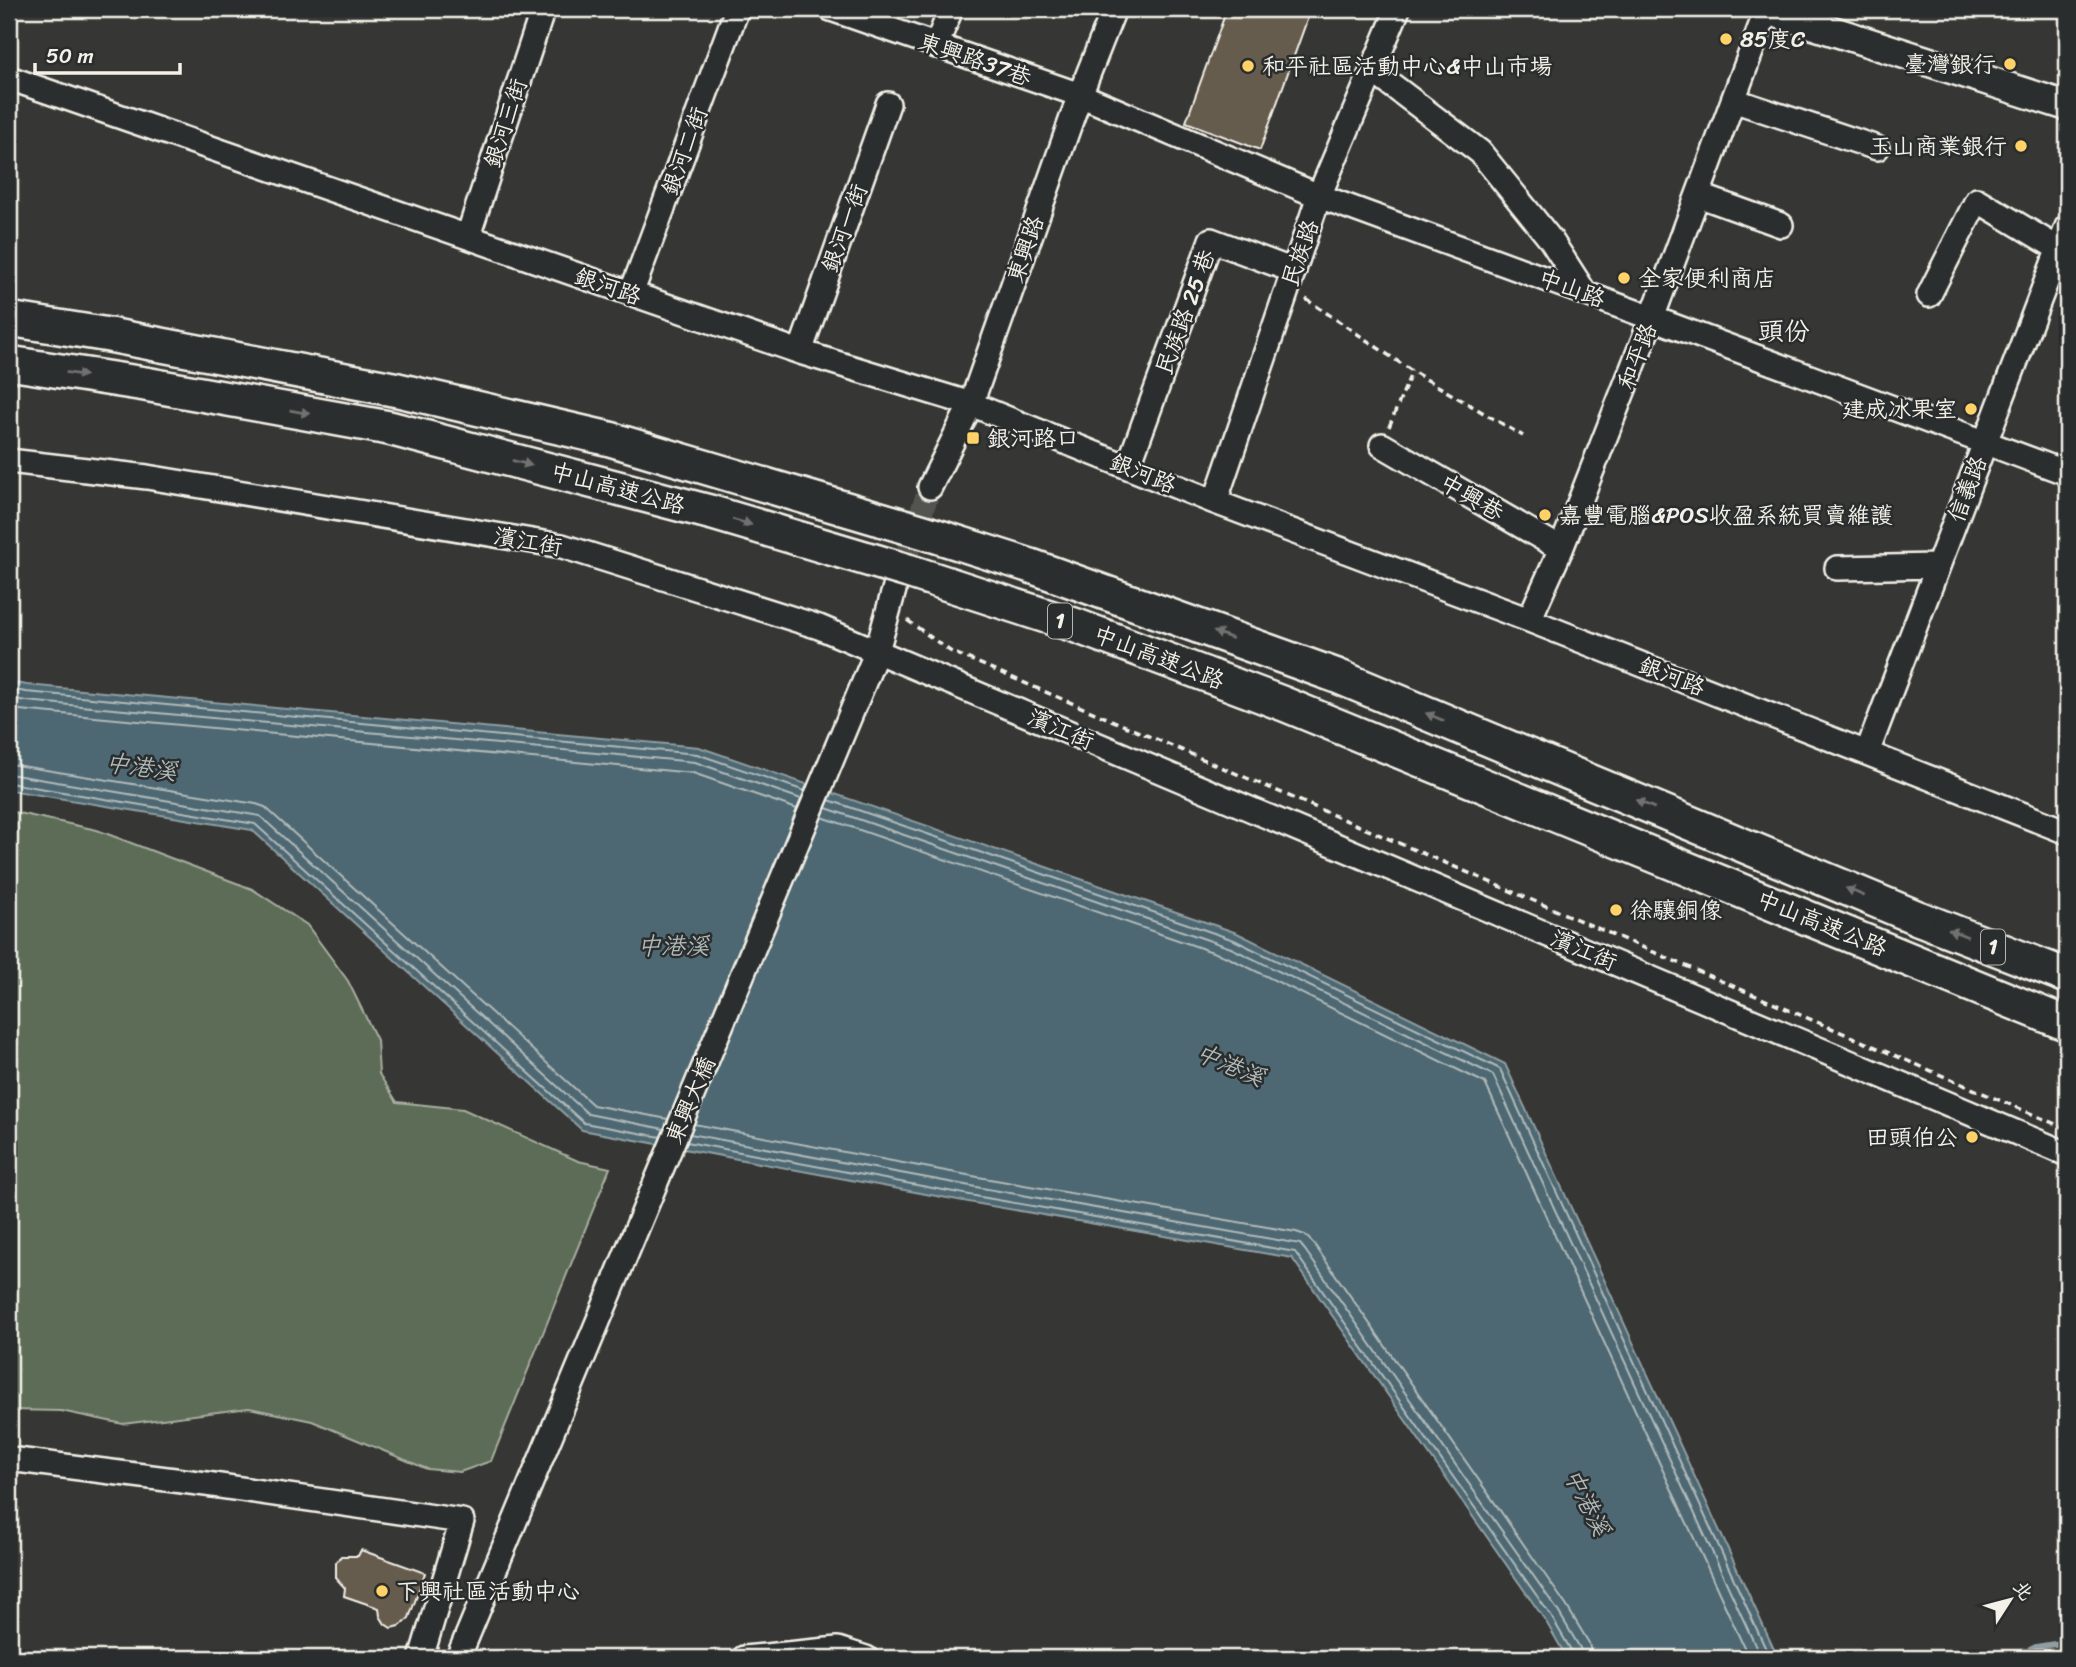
<svg xmlns="http://www.w3.org/2000/svg" width="2076" height="1667" font-family="Sriracha,'LXGW WenKai TC',sans-serif">
<style>
.green{fill:#5b6c56;stroke:#a8ae9f;stroke-width:2}
.water{fill:#4d6772;stroke:#909ea1;stroke-width:2}
.lines{fill:none;stroke-linecap:round;stroke-linejoin:round}
.shore{stroke:#b1bab9;stroke-width:2}
.stream{stroke:#909ea1;stroke-width:6}
.building{fill:#665b4d;stroke:#f4f1e8;stroke-width:2}
.minor-tunnel{stroke:#52524f;stroke-width:23;stroke-dasharray:23 11;stroke-linecap:butt}
.minor-casing{stroke:#f4f1e8;stroke-width:28}
.major-casing{stroke:#f4f1e8;stroke-width:33}
.highway-casing{stroke:#f4f1e8;stroke-width:38}
.path{stroke:#f4f1e8;stroke-width:3.5;stroke-dasharray:7 5;stroke-linecap:butt}
.minor{stroke:#2a2d2e;stroke-width:23}
.major{stroke:#2a2d2e;stroke-width:28}
.highway{stroke:#2a2d2e;stroke-width:33}
.highway-bridge-casing{stroke:#f4f1e8;stroke-width:38;stroke-linecap:butt}
.highway-bridge{stroke:#2a2d2e;stroke-width:33}
.oneway{fill:#71726f}
.poi-dot{fill:#ffd166;stroke:#2a2d2e;stroke-width:2.5}
.labels{text-anchor:middle;stroke-width:5;stroke-linejoin:round;paint-order:stroke}
.shield{fill:#2a2d2e;stroke:#b7b6b0;stroke-width:2}
.shield-label{font-size:21px;font-weight:bold;fill:#f4f1e8}
.poi-label{font-size:23px;fill:#f4f1e8;stroke:#2a2d2e;text-anchor:start}
.street-label{font-size:23px;fill:#f4f1e8;stroke:#2a2d2e}
.water-label{font-size:24px;font-style:italic;fill:#b1bab9;stroke:#2a2d2e}
.quarter-label{font-size:26px;fill:#f4f1e8;stroke:#2a2d2e}
</style>
<rect width="100%" height="100%" fill="#363634"/>
<filter id="ink" filterUnits="userSpaceOnUse"><feTurbulence type="fractalNoise" baseFrequency=".0143" numOctaves="2"/><feDisplacementMap in="SourceGraphic" scale="14" xChannelSelector="R" yChannelSelector="G"/><feConvolveMatrix kernelMatrix="1 2 1 2 8 2 1 2 1" color-interpolation-filters="sRGB"/></filter>
<g filter="url(#ink)">
<path class="green" d="M 9,811 L 97,830 L 252,889 L 307,925 L 348,981 L 377,1040 L 379,1074 L 397,1102 L 463,1109 L 578,1161 L 610,1168 L 491,1461 L 460,1472 L 427,1469 L 312,1421 L 249,1408 L 123,1424 L 61,1411 L 9,1410 Z"/>
<path class="water" d="M 9,682 L 27,685 L 699,747 L 1237,933 L 1505,1064 L 1778,1658 L 1567,1658 L 1545,1620 L 1292,1258 L 974,1203 L 582,1130 L 252,830 L 9,790 Z"/>
<g class="lines">
<path class="shore" d="M 9,689 L 26,692 L 697,754 L 805,791
M 9,698 L 26,701 L 695,762 L 801,799
M 9,709 L 693,773 L 797,809
M 9,764 L 256,804 L 265,807 L 593,1105 L 668,1119
M 9,774 L 260,816 L 588,1114 L 664,1129
M 9,783 L 255,824 L 584,1123 L 661,1137
M 829,800 L 1234,940 L 1500,1069 L 1770,1658
M 826,808 L 1231,948 L 1493,1075 L 1761,1658
M 822,817 L 1227,957 L 1485,1083 L 1749,1658
M 694,1124 L 978,1177 L 1296,1232 L 1305,1235 L 1314,1244 L 1566,1605 L 1589,1643 L 1592,1658
M 690,1134 L 976,1187 L 1300,1244 L 1305,1250 L 1558,1611 L 1580,1648 L 1582,1658
M 687,1142 L 975,1196 L 1295,1252 L 1551,1616 L 1572,1652 L 1573,1658"/>
<path class="stream" d="M 2014,1658 L 2036,1647 L 2067,1642"/>
</g>
<path class="building" d="M 1227,9 L 1311,9 L 1260,150 L 1186,122 Z
M 361,1550 L 425,1573 L 409,1618 L 400,1626 L 391,1628 L 385,1624 L 380,1616 L 379,1608 L 344,1596 L 345,1588 L 336,1578 L 336,1563 L 341,1556 L 358,1556 Z"/>
<g class="lines">
<path class="minor-tunnel" d="M 897,583 L 930,487"/>
<g class="minor-casing">
<path id="minor" d="M 831,9 L 1080,95 L 1319,196 L 1652,318 L 2067,473
M 936,46 L 951,9
M 1373,71 L 1480,152 L 1551,240 L 1585,293
M 9,78 L 800,352 L 971,404 L 1215,502 L 1529,620 L 2067,832
M 1733,100 L 1877,148
M 1698,195 L 1781,225
M 468,236 L 543,9
M 631,294 L 737,9
M 1929,295 L 1977,200 L 2059,249
M 800,352 L 888,104
M 1382,445 L 1561,549
M 9,461 L 147,477 L 562,546 L 819,627 L 2067,1154
M 1128,467 L 1211,240 L 1294,271
M 930,487 L 971,404 L 1080,95 L 1114,9
M 1215,502 L 1319,196 L 1398,9
M 1837,568 L 1937,566
M 1529,620 L 1561,549 L 1652,318 L 1767,9
M 1867,753 L 2067,227
M 9,1459 L 206,1484 L 462,1521 L 421,1658
M 458,1658 L 877,651 L 894,590
M 744,1658 L 838,1649 L 866,1658"/>
</g>
<g class="major-casing">
<path id="major" d="M 1764,9 L 2067,106"/>
</g>
<g class="highway-casing">
<path id="highway" d="M 1918,918 L 2067,976"/>
</g>
<path class="path" d="M 1306,299 L 1412,371 L 1523,436
M 1389,427 L 1412,371
M 907,620 L 950,651 L 2067,1129"/>
<use href="#minor" class="minor"/>
<use href="#major" class="major"/>
<use href="#highway" class="highway"/>
<g class="highway-bridge-casing">
<path id="highway-bridge" d="M 9,319 L 109,335 L 398,390 L 610,439 L 924,532 L 1031,566 L 1337,676 L 1918,918
M 9,363 L 145,384 L 389,428 L 713,513 L 908,571 L 1074,625 L 1284,704 L 2067,1024"/>
</g>
<use href="#highway-bridge" class="highway-bridge"/>
</g>
<defs><path id="oneway-solid" d="M-6-.8H1V-3.2L6.5 0L1 3.2V.8H-6Z" transform="scale(1.75)"/></defs>
<g class="oneway">
<use href="#oneway-solid" transform="translate(76 374) rotate(9)"/>
<use href="#oneway-solid" transform="translate(300 412) rotate(10)"/>
<use href="#oneway-solid" transform="translate(522 463) rotate(15)"/>
<use href="#oneway-solid" transform="translate(742 522) rotate(16)"/>
<use href="#oneway-solid" transform="translate(1223 635) rotate(-160)"/>
<use href="#oneway-solid" transform="translate(1435 717) rotate(-157)"/>
<use href="#oneway-solid" transform="translate(1645 804) rotate(-157)"/>
<use href="#oneway-solid" transform="translate(1855 892) rotate(-157)"/>
<use href="#oneway-solid" transform="translate(1958 933) rotate(-159)"/>
</g>
</g>
<g class="poi-dot">
<circle cx="1726" cy="39" r="7"/>
<circle cx="2010" cy="64" r="7"/>
<circle cx="1248" cy="66" r="7"/>
<circle cx="2021" cy="146" r="7"/>
<circle cx="1624" cy="278" r="7"/>
<circle cx="1971" cy="409" r="7"/>
<rect x="966" y="431" width="14" height="14" rx="3.5"/>
<circle cx="1545" cy="515" r="7"/>
<circle cx="1616" cy="910" r="7"/>
<circle cx="1972" cy="1137" r="7"/>
<circle cx="382" cy="1591" r="7"/>
</g>
<g class="labels">
<g class="shield">
<rect x="1048" y="603.5" width="24" height="35" rx="5"/>
<rect x="1981" y="929.5" width="24" height="35" rx="5"/>
</g>
<g class="shield-label">
<text x="1060" y="628">1</text>
<text x="1993" y="954">1</text>
</g>
<g class="poi-label">
<text x="1740" y="47">85度C</text>
<text x="1996" y="72" text-anchor="end">臺灣銀行</text>
<text x="1262" y="74">和平社區活動中心&amp;中山市場</text>
<text x="2007" y="154" text-anchor="end">玉山商業銀行</text>
<text x="1638" y="286">全家便利商店</text>
<text x="1957" y="417" text-anchor="end">建成冰果室</text>
<text x="987" y="446">銀河路口</text>
<text x="1559" y="523">嘉豐電腦&amp;POS收盈系統買賣維護</text>
<text x="1630" y="918">徐驤銅像</text>
<text x="1958" y="1145" text-anchor="end">田頭伯公</text>
<text x="396" y="1599">下興社區活動中心</text>
</g>
<g class="street-label">
<text transform="translate(975 59) rotate(19)" y="8">東興路37巷</text>
<text transform="translate(505 123) rotate(-72)" y="8">銀河三街</text>
<text transform="translate(684 151) rotate(-70)" y="8">銀河二街</text>
<text transform="translate(844 228) rotate(-70)" y="8">銀河一街</text>
<text transform="translate(1025 249) rotate(-71)" y="8">東興路</text>
<text transform="translate(1300 253) rotate(-71)" y="8">民族路</text>
<text transform="translate(608 286) rotate(19)" y="8">銀河路</text>
<text transform="translate(1572 288) rotate(20)" y="8">中山路</text>
<text transform="translate(1185 312) rotate(-70)" y="8">民族路 25 巷</text>
<text transform="translate(1637 356) rotate(-69)" y="8">和平路</text>
<text transform="translate(1143 473) rotate(22)" y="8">銀河路</text>
<text transform="translate(618 488) rotate(15)" y="8">中山高速公路</text>
<text transform="translate(1967 489) rotate(-69)" y="8">信義路</text>
<text transform="translate(1472 497) rotate(30)" y="8">中興巷</text>
<text transform="translate(528 541) rotate(10)" y="8">濱江街</text>
<text transform="translate(1159 657) rotate(21)" y="8">中山高速公路</text>
<text transform="translate(1672 676) rotate(21)" y="8">銀河路</text>
<text transform="translate(1061 729) rotate(23)" y="8">濱江街</text>
<text transform="translate(1822 923) rotate(22)" y="8">中山高速公路</text>
<text transform="translate(1584 950) rotate(23)" y="8">濱江街</text>
<text transform="translate(690 1100) rotate(-67)" y="8">東興大橋</text>
</g>
<g class="water-label">
<text transform="translate(141 767) rotate(8)" y="8">中港溪</text>
<text x="673" y="954">中港溪</text>
<text transform="translate(1230 1065) rotate(23)" y="8">中港溪</text>
<text transform="translate(1587 1502) rotate(63)" y="8">中港溪</text>
</g>
<g class="quarter-label">
<text x="1784" y="340">頭份</text>
</g>
</g>
<rect width="2076" height="1667" fill="none" stroke="#2a2d2e" stroke-width="35"/>
<rect x="18" y="18" width="2041" height="1632" fill="none" stroke="#f4f1e8" stroke-width="2.5" filter="url(#ink)"/>
<g transform="translate(2010 1600) rotate(54)" stroke="#2a2d2e" stroke-width="5" paint-order="stroke">
<path d="M0-5L12 26L0 18L-12 26Z" fill="#f4f1e8"/>
<text y="-10" font-size="19" font-weight="bold" text-anchor="middle" fill="#f4f1e8">北</text>
</g>
<path d="M35 63v10h145v-10" fill="none" stroke="#f4f1e8" stroke-width="3.5"/>
<text x="46" y="63" font-size="21" fill="#f4f1e8" stroke="#2a2d2e" stroke-width="5" paint-order="stroke">50 m</text>
</svg>
